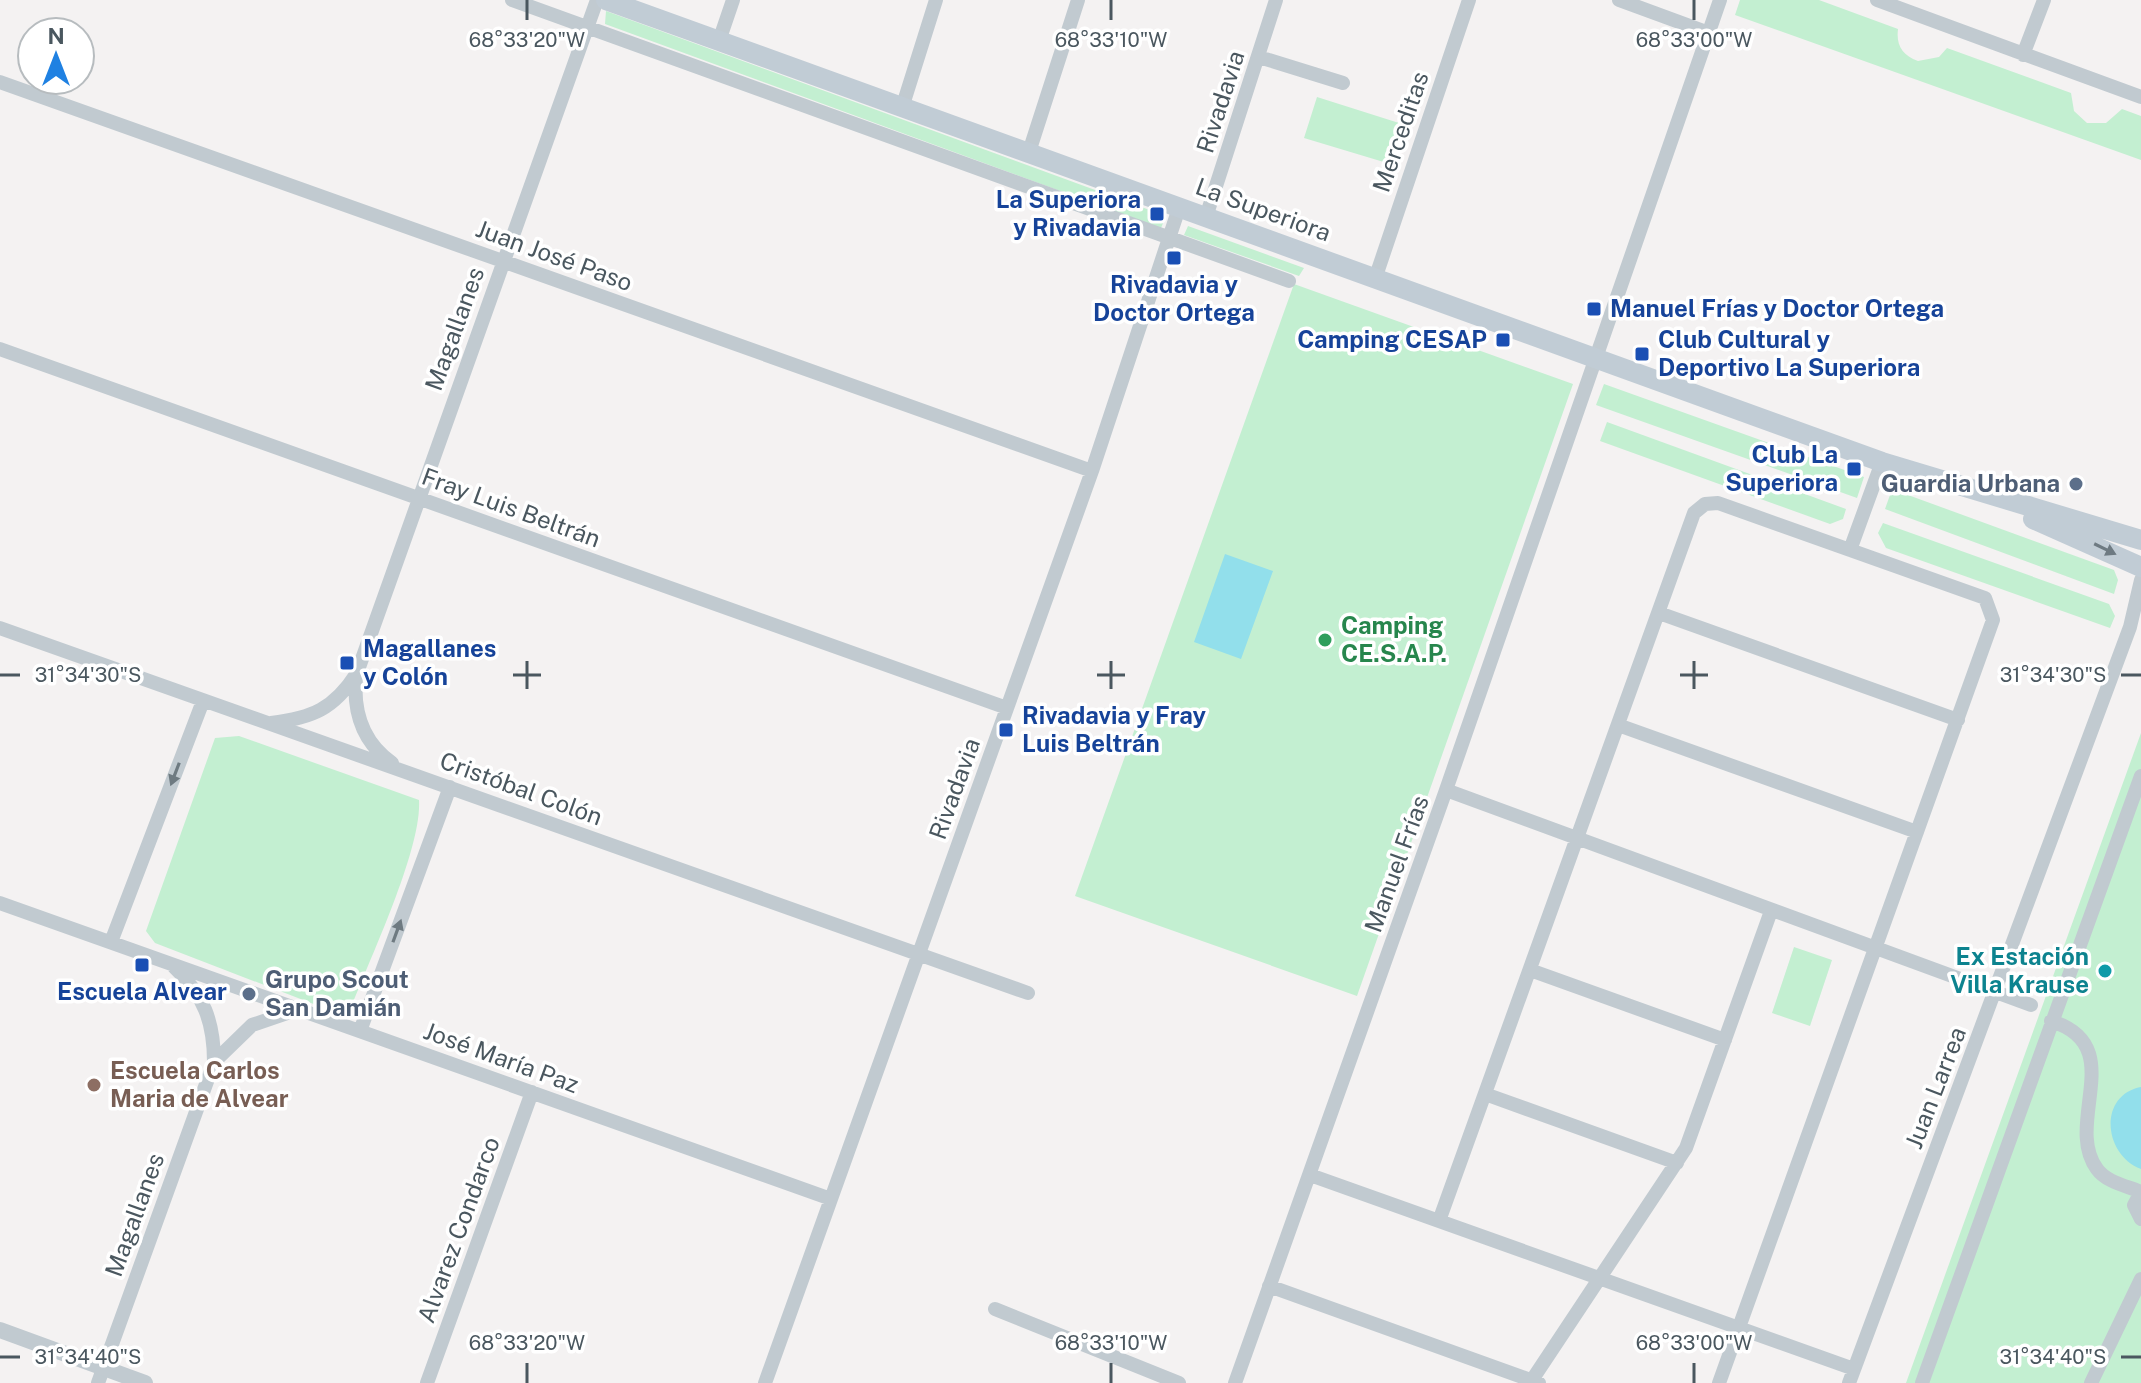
<svg xmlns="http://www.w3.org/2000/svg" width="2141" height="1383" font-family="'Public Sans',sans-serif">
<style>
.green{fill:#c3efd1}
.water{fill:#92dfeb}
.lines{fill:none;stroke-linecap:round;stroke-linejoin:round}
.minor{stroke:#c1cad0;stroke-width:14}
.tertiary{stroke:#c1cad0;stroke-width:16}
.secondary{stroke:#c1ccd5;stroke-width:20}
.oneway{fill:#6e7a82}
.oneway2{fill:#6e7a81}
.ticks{fill:none;stroke:#4a575f;stroke-width:3}
.transit-dot{fill:#1a4fb4;stroke:#fff;stroke-width:3}
.service-dot{fill:#5c6f8a;stroke:#fff;stroke-width:3}
.leisure-dot{fill:#2e9e5b;stroke:#fff;stroke-width:3}
.culture-dot{fill:#0f9aa8;stroke:#fff;stroke-width:3}
.education-dot{fill:#8d6e63;stroke:#fff;stroke-width:3}
.labels{text-anchor:middle;stroke-width:7;stroke-linejoin:round;paint-order:stroke}
.street-label{font-size:24px;fill:#4a575f;stroke:#fff}
.transit-label{font-size:24px;font-weight:bold;fill:#164399;stroke:#fff;text-anchor:start}
.service-label{font-size:24px;font-weight:bold;fill:#4e5e75;stroke:#fff;text-anchor:end}
.leisure-label{font-size:24px;font-weight:bold;fill:#27864d;stroke:#fff;text-anchor:start}
.culture-label{font-size:24px;font-weight:bold;fill:#0d838f;stroke:#fff;text-anchor:end}
.education-label{font-size:24px;font-weight:bold;fill:#785e54;stroke:#fff;text-anchor:start}
.ticks-label{font-size:20px;text-anchor:middle;fill:#4a575f;stroke:#fff;stroke-width:7;stroke-linejoin:round;paint-order:stroke}
</style>
<rect width="100%" height="100%" fill="#f4f2f2"/>
<path class="green" d="M 1740,0 L 1819,0 L 1898,29 C 1896,45 1902,55 1918,61 L 1939,57 L 1947,48 L 2071,93 L 2074,111 L 2087,123 L 2106,123 L 2122,109 L 2141,116 L 2141,160 L 1735,15 Z
M 606,11 L 1166,216 L 1161,228 L 605,24 Z
M 1317,97 L 1399,123 L 1387,163 L 1304,138 Z
M 1188,226 L 1304,268 L 1299,276 L 1184,235 Z
M 1294,284 L 1573,384 L 1357,996 L 1075,896 Z
M 1604,384 L 1864,477 L 1857,498 L 1596,405 Z
M 1607,422 L 1846,509 L 1843,519 L 1830,524 L 1600,441 Z
M 1897,491 L 2114,570 L 2118,580 L 2114,594 L 1885,509 L 1890,495 Z
M 1883,523 L 2109,604 L 2115,616 L 2110,628 L 1886,548 L 1878,533 Z
M 2141,733 L 2141,1383 L 1906,1383 Z
M 239,736 L 419,800 C 422,848 372,954 353,1003 L 342,1015 L 155,943 L 146,931 L 215,738 Z
M 1794,947 L 1832,960 L 1810,1026 L 1772,1013 Z"/>
<path class="water" d="M 1225,554 L 1273,571 L 1241,659 L 1194,642 Z
M 2141,1087 L 2141,1169 C 2103,1155 2098,1095 2141,1087 Z"/>
<g class="lines">
<path class="minor" d="M 512,0 L 1289,281
M 1619,0 L 1709,33
M 1877,0 L 2141,97
M 719,41 L 733,0
M 2023,55 L 2044,0
M 1259,57 L 1343,83
M 0,82 L 1092,471
M 902,108 L 936,0
M 1029,152 L 1078,0
M 1206,217 L 1276,0
M 1375,279 L 1469,0
M 0,349 L 1007,708
M 1850,550 L 1882,462
M 1659,613 L 1958,720
M 0,628 L 1028,993
M 356,677 C 353,712 362,742 392,763
M 271,723 C 312,718 334,709 357,673 L 597,0
M 1618,725 L 1917,832
M 1446,790 L 2031,1005
M 0,903 L 831,1199
M 111,942 L 203,701
M 1530,970 L 1725,1040
M 2051,1021 C 2130,1045 2063,1123 2097,1169 C 2106,1182 2127,1186 2141,1192 L 2134,1205 L 2141,1219
M 360,1031 L 450,787
M 214,1062 L 252,1025 L 299,1009
M 1485,1094 L 1677,1163
M 1310,1175 L 1854,1369
M 1439,1221 L 1694,513 L 1705,504 L 1718,503 L 1985,598 L 1993,620 L 1719,1383
M 1269,1286 L 1539,1383
M 995,1309 L 1179,1383
M 98,1383 L 214,1062 C 214,1022 204,995 174,967
M 427,1383 L 532,1092
M 765,1383 L 1092,471 L 1179,208
M 1235,1383 L 1446,790 L 1720,0
M 1530,1383 L 1686,1148 L 1771,911
M 1849,1383 L 2130,627 L 2141,580
M 1922,1383 L 2141,776
M 2091,1383 L 2141,1279"/>
<path class="tertiary" d="M 0,1330 L 145,1383"/>
<path class="secondary" d="M 606,0 L 1882,462 L 2141,540
M 2033,519 L 2141,567"/>
</g>
<defs><path id="oneway-solid" d="M-6-.8H1V-3.2L6.5 0L1 3.2V.8H-6Z" transform="scale(2)"/></defs>
<use class="oneway" href="#oneway-solid" transform="translate(2105 549) rotate(26)"/>
<g class="oneway2">
<use href="#oneway-solid" transform="translate(175 774) rotate(111)"/>
<use href="#oneway-solid" transform="translate(397 931) rotate(-70)"/>
</g>
<path class="ticks" d="M 527,0 L 527,20M 1111,0 L 1111,20M 1694,0 L 1694,20M 527,661 L 527,689M 1111,661 L 1111,689M 1694,661 L 1694,689M 0,675 L 20,675M 513,675 L 541,675M 1097,675 L 1125,675M 1680,675 L 1708,675M 2121,675 L 2141,675M 0,1357 L 20,1357M 2121,1357 L 2141,1357M 527,1363 L 527,1383M 1111,1363 L 1111,1383M 1694,1363 L 1694,1383"/>
<g class="transit-dot">
<rect x="1149" y="206" width="16" height="16" rx="4"/>
<rect x="1166" y="250" width="16" height="16" rx="4"/>
<rect x="1586" y="301" width="16" height="16" rx="4"/>
<rect x="1495" y="332" width="16" height="16" rx="4"/>
<rect x="1634" y="346" width="16" height="16" rx="4"/>
<rect x="1846" y="461" width="16" height="16" rx="4"/>
<rect x="339" y="655" width="16" height="16" rx="4"/>
<rect x="998" y="722" width="16" height="16" rx="4"/>
<rect x="134" y="957" width="16" height="16" rx="4"/>
</g>
<g class="service-dot">
<circle cx="2076" cy="484" r="8"/>
<circle cx="249" cy="994" r="8"/>
</g>
<circle class="leisure-dot" cx="1325" cy="640" r="8"/>
<circle class="culture-dot" cx="2105" cy="971" r="8"/>
<circle class="education-dot" cx="94" cy="1085" r="8"/>
<g class="labels">
<g class="street-label">
<text transform="translate(1221 102) rotate(-72)" y="8">Rivadavia</text>
<text transform="translate(1401 132) rotate(-71)" y="8">Merceditas</text>
<text transform="translate(1263 210) rotate(20)" y="8">La Superiora</text>
<text transform="translate(554 256) rotate(20)" y="8">Juan José Paso</text>
<text transform="translate(455 329) rotate(-70)" y="8">Magallanes</text>
<text transform="translate(511 508) rotate(20)" y="8">Fray Luis Beltrán</text>
<text transform="translate(521 789) rotate(20)" y="8">Cristóbal Colón</text>
<text transform="translate(955 789) rotate(-70)" y="8">Rivadavia</text>
<text transform="translate(1397 864) rotate(-70)" y="8">Manuel Frías</text>
<text transform="translate(501 1058) rotate(20)" y="8">José María Paz</text>
<text transform="translate(1936 1088) rotate(-69)" y="8">Juan Larrea</text>
<text transform="translate(135 1215) rotate(-70)" y="8">Magallanes</text>
<text transform="translate(459 1230) rotate(-70)" y="8">Alvarez Condarco</text>
</g>
<g class="transit-label">
<text x="1141" y="208" text-anchor="end">La Superiora<tspan x="1141" dy="28">y Rivadavia</tspan></text>
<text x="1174" y="293" text-anchor="middle">Rivadavia y<tspan x="1174" dy="28">Doctor Ortega</tspan></text>
<text x="1610" y="317">Manuel Frías y Doctor Ortega</text>
<text x="1487" y="348" text-anchor="end">Camping CESAP</text>
<text x="1658" y="348">Club Cultural y<tspan x="1658" dy="28">Deportivo La Superiora</tspan></text>
<text x="1838" y="463" text-anchor="end">Club La<tspan x="1838" dy="28">Superiora</tspan></text>
<text x="363" y="657">Magallanes<tspan x="363" dy="28">y Colón</tspan></text>
<text x="1022" y="724">Rivadavia y Fray<tspan x="1022" dy="28">Luis Beltrán</tspan></text>
<text x="142" y="1000" text-anchor="middle">Escuela Alvear</text>
</g>
<g class="service-label">
<text x="2060" y="492">Guardia Urbana</text>
<text x="265" y="988" text-anchor="start">Grupo Scout<tspan x="265" dy="28">San Damián</tspan></text>
</g>
<g class="leisure-label">
<text x="1341" y="634">Camping<tspan x="1341" dy="28">CE.S.A.P.</tspan></text>
</g>
<g class="culture-label">
<text x="2089" y="965">Ex Estación<tspan x="2089" dy="28">Villa Krause</tspan></text>
</g>
<g class="education-label">
<text x="110" y="1079">Escuela Carlos<tspan x="110" dy="28">Maria de Alvear</tspan></text>
</g>
</g>
<g class="ticks-label">
<text x="527" y="47">68°33'20"W</text>
<text x="1111" y="47">68°33'10"W</text>
<text x="1694" y="47">68°33'00"W</text>
<text x="88" y="682">31°34'30"S</text>
<text x="2053" y="682">31°34'30"S</text>
<text x="527" y="1350">68°33'20"W</text>
<text x="1111" y="1350">68°33'10"W</text>
<text x="1694" y="1350">68°33'00"W</text>
<text x="88" y="1364">31°34'40"S</text>
<text x="2053" y="1364">31°34'40"S</text>
</g>
<g transform="translate(56 56)"><circle r="38" fill="#ffffff" stroke="#b7bcbf" stroke-width="2"/>
<path d="M0-6L14 30L0 20L-14 30Z" fill="#1f81e2"/>
<text y="-12" font-size="22" font-weight="bold" text-anchor="middle" fill="#4a575f">N</text>
</g>
</svg>
